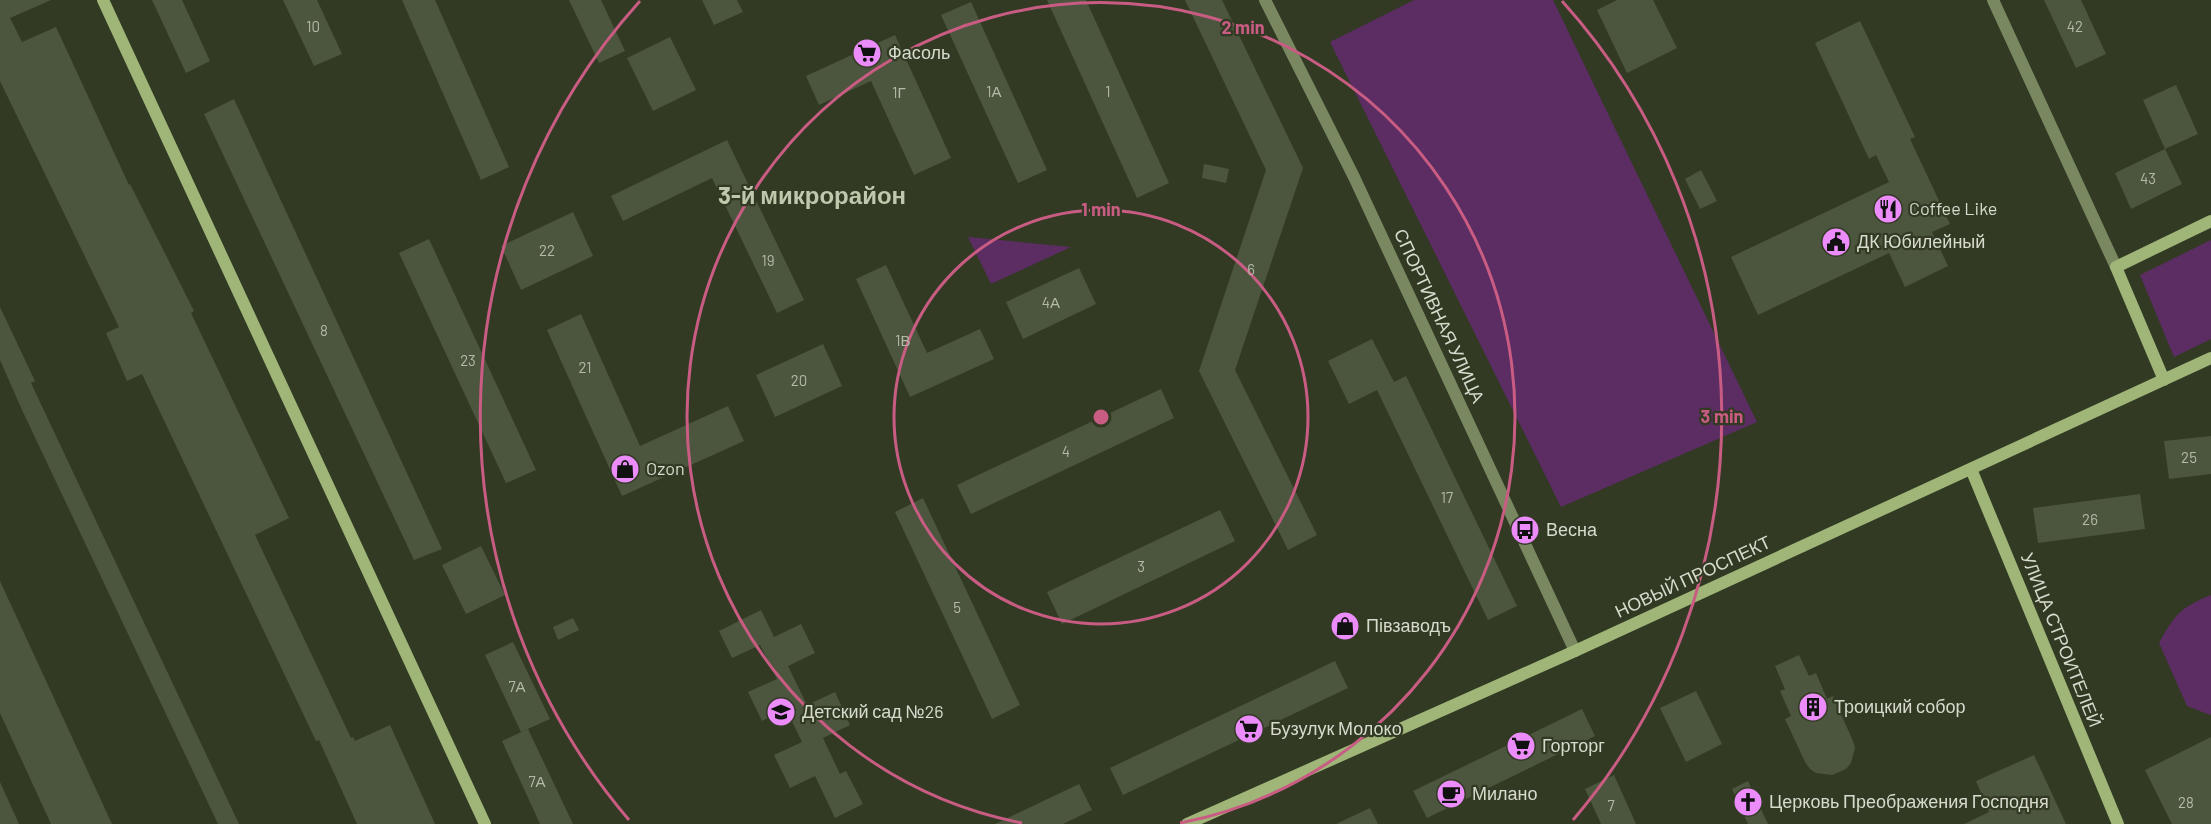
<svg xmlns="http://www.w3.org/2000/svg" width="2211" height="824" font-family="Barlow,sans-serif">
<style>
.green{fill:#5b2d62}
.building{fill:#4c553d}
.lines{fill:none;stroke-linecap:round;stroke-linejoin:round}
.street{stroke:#7a8862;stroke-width:12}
.secondary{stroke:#a0b678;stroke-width:12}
.ring{fill:none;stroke:#c95c83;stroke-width:3}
.labels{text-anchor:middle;stroke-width:4.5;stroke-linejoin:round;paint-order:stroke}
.number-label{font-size:15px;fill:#b4baa9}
.poi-label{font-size:18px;fill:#d6dbcd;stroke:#323a24;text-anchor:start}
.street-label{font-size:18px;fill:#d6dbcd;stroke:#323a24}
.district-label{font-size:24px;font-weight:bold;fill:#bdc8ac;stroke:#323a24}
.centre{fill:#c95c83;stroke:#323a24;stroke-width:3}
.ring-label{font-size:18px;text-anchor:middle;font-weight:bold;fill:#c95c83;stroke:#323a24;stroke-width:4.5;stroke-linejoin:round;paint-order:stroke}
</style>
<rect width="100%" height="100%" fill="#323a24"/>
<path class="green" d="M 1414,0 L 1553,0 L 1757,422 L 1561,507 L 1330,42 Z
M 968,237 L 1071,247 L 991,284 Z
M 2211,240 L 2211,339 L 2174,357 L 2140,275 Z
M 2211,595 L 2211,714 L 2210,715 L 2187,706 L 2159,643 C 2175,614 2180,608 2211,595 Z"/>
<path class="building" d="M 0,0 L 51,0 L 10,18 L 22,42 L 56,27 L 129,185 L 130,184 L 194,311 L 191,313 L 289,518 L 255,535 L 351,738 L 353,737 L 355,741 L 390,725 L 435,824 L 357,824 L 319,740 L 316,741 L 142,374 L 127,381 L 106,333 L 119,327 L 0,81 Z
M 152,0 L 182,0 L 210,61 L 186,73 Z
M 283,0 L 317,0 L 342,54 L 314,66 Z
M 402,0 L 435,0 L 509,167 L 481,180 Z
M 569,0 L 601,0 L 625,51 L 599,63 Z
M 702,0 L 737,0 L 743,12 L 714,25 Z
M 1047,0 L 1086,0 L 1169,183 L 1137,198 Z
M 1185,0 L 1222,0 L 1303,168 L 1235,370 L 1317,535 L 1288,550 L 1199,371 L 1266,170 Z
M 1617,0 L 1653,0 L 1677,48 L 1627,73 L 1597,10 Z
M 2044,0 L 2081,0 L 2106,54 L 2076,68 Z
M 971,2 L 1047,170 L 1018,183 L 941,15 Z
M 1860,21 L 1915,137 L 1910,139 L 1950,224 L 1932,232 L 1948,266 L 1905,287 L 1889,253 L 1758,315 L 1731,257 L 1889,182 L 1876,155 L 1869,159 L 1815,43 Z
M 895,35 L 951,158 L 914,175 L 871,81 L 819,105 L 806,76 Z
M 670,37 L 696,90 L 653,111 L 627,58 Z
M 2176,85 L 2198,134 L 2165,149 L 2143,100 Z
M 234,99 L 442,549 L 414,560 L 204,114 Z
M 727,140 L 804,300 L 777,313 L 712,178 L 623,221 L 611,196 Z
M 2165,149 L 2182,184 L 2131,209 L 2115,173 Z
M 1204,164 L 1229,169 L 1226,183 L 1202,178 Z
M 1701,170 L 1717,201 L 1700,209 L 1685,179 Z
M 573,212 L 593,256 L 521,290 L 501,246 Z
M 429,239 L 536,470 L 506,483 L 399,253 Z
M 886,265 L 927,353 L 980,329 L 994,359 L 910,397 L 856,279 Z
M 1079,268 L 1096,304 L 1023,339 L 1006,302 Z
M 0,307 L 35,381 L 31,383 L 239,824 L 218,824 L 22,410 L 0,360 Z
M 581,314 L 640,446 L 728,406 L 744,441 L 622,496 L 547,330 Z
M 1372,339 L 1394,382 L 1406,376 L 1517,606 L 1488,620 L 1377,390 L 1349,404 L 1328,361 Z
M 823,344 L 842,386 L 775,417 L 756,375 Z
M 1161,389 L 1174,418 L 971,514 L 957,485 Z
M 2211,436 L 2211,474 L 2169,479 L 2164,441 Z
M 2140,494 L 2145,529 L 2038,543 L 2033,508 Z
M 923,498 L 1020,705 L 992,719 L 895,512 Z
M 1220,510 L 1235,541 L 1062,624 L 1047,592 Z
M 481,546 L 505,595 L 466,614 L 442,565 Z
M 0,581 L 112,824 L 51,824 L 0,713 Z
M 761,610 L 774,637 L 801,624 L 815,653 L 788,666 L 807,705 L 835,692 L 850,725 L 823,738 L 840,774 L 846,771 L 863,804 L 835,818 L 815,776 L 790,788 L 774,755 L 802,742 L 786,709 L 762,721 L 748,692 L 777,679 L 760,645 L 732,658 L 719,631 Z
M 573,618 L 579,630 L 558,640 L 553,627 Z
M 513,642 L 550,719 L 521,732 L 485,655 Z
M 1799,655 L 1809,676 L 1816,673 L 1827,699 L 1833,696 L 1853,741 L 1855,748 L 1851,763 L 1846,769 L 1832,775 L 1816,773 L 1810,769 L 1805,762 L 1785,719 L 1791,716 L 1780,691 L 1785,689 L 1775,666 Z
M 1335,661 L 1348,688 L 1123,795 L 1110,768 Z
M 1696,691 L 1722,744 L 1686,762 L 1660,708 Z
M 1582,709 L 1595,736 L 1427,818 L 1413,791 Z
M 528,729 L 573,824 L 540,824 L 502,741 Z
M 2211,737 L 2211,824 L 2172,824 L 2145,770 Z
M 2034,755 L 2066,824 L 1964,824 L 1989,812 L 1976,781 Z
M 1614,775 L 1636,824 L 1601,824 L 1585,789 Z
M 1748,781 L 1768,824 L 1748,824 L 1732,789 Z
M 0,782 L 19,824 L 0,824 Z
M 1079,784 L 1092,810 L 1063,824 L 995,824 Z
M 1370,808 L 1378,824 L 1336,824 Z"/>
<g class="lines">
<path class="street" d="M 1265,0 L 1354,177 L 1575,651
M 1993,0 L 2116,267"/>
<path class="secondary" d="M 103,0 L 485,824
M 2164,380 L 2116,267 L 2211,221
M 1971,469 L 2118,824
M 1187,824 L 1575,651 L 2211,358"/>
</g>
<g class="ring">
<circle cx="1101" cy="417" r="207"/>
<path d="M1022 823A414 414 0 1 1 1180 823"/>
<path d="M629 820A621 621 0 0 1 640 1M1562 1A621 621 0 0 1 1573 820"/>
</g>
<defs>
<g id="supermarket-disc" transform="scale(1.5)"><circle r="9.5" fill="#ec8cfa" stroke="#323a24"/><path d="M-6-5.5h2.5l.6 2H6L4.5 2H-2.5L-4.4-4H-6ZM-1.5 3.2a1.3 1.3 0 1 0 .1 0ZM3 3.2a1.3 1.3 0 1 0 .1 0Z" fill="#111"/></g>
<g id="restaurant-disc" transform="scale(1.5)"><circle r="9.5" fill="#ec8cfa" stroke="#323a24"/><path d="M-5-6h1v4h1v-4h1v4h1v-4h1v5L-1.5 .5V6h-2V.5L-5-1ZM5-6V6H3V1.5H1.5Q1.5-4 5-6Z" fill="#111"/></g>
<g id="civic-disc" transform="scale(1.5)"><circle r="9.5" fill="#ec8cfa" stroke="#323a24"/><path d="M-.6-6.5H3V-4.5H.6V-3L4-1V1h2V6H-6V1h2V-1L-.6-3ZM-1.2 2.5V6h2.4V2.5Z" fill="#111"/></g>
<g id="shop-disc" transform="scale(1.5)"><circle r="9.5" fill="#ec8cfa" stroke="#323a24"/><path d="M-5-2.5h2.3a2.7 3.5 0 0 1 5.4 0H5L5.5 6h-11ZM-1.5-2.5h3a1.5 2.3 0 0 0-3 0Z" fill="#111"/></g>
<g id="bus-disc" transform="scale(1.5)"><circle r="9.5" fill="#ec8cfa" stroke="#323a24"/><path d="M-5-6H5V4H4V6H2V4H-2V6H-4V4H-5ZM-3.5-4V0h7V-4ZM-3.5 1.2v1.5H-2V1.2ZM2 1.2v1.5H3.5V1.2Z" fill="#111"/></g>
<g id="building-disc" transform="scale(1.5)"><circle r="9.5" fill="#ec8cfa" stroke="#323a24"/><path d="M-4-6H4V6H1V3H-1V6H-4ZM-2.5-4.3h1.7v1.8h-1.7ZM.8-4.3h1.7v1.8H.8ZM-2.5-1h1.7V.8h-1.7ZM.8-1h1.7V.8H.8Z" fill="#111"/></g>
<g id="school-disc" transform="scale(1.5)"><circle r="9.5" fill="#ec8cfa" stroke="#323a24"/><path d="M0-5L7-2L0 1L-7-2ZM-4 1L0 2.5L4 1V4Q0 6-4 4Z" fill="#111"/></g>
<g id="cafe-disc" transform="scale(1.5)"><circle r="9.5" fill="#ec8cfa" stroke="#323a24"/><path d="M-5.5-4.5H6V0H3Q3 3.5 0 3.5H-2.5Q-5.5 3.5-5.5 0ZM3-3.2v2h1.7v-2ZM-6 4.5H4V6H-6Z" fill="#111"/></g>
<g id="church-disc" transform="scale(1.5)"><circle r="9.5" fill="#ec8cfa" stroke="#323a24"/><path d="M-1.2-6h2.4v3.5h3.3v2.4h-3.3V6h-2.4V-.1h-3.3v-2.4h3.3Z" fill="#111"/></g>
</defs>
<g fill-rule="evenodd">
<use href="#supermarket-disc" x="867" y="53"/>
<use href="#restaurant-disc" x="1888" y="209"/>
<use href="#civic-disc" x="1836" y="242"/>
<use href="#shop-disc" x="625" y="469"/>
<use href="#bus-disc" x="1525" y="530"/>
<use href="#shop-disc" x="1345" y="626"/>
<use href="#building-disc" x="1813" y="707"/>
<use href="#school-disc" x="781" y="712"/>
<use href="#supermarket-disc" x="1249" y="729"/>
<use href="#supermarket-disc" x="1521" y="746"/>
<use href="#cafe-disc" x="1451" y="794"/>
<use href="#church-disc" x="1748" y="802"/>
</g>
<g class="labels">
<g class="number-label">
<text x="313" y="32">10</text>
<text x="2075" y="32">42</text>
<text x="994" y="97">1А</text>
<text x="1108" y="97">1</text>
<text x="899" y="98">1Г</text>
<text x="2148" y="184">43</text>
<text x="547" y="256">22</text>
<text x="768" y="266">19</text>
<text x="1251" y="275">6</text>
<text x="1051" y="308">4А</text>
<text x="324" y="336">8</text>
<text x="903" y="346">1В</text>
<text x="468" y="366">23</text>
<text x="585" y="373">21</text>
<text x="799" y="386">20</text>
<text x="1066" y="457">4</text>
<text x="2189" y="463">25</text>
<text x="1447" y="503">17</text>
<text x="2090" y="525">26</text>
<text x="1141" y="572">3</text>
<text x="957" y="613">5</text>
<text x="517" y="692">7А</text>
<text x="537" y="787">7А</text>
<text x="2186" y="808">28</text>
<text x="1611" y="811">7</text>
</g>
<g class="poi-label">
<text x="888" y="59">Фасоль</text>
<text x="1909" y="215">Coffee Like</text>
<text x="1857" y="248">ДК Юбилейный</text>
<text x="646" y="475">Ozon</text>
<text x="1546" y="536">Весна</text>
<text x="1366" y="632">Півзаводъ</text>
<text x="1834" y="713">Троицкий собор</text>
<text x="802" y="718">Детский сад №26</text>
<text x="1270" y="735">Бузулук Молоко</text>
<text x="1542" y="752">Горторг</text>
<text x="1472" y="800">Милано</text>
<text x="1769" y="808">Церковь Преображения Господня</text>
</g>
<g class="street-label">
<text transform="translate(1439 316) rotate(65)" y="6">СПОРТИВНАЯ УЛИЦА</text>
<text transform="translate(1693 577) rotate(-25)" y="6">НОВЫЙ ПРОСПЕКТ</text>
<text transform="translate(2061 640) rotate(68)" y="6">УЛИЦА СТРОИТЕЛЕЙ</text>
</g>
<g class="district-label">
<text x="812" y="204">3-й микрорайон</text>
</g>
</g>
<circle cx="1101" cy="417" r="9" class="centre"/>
<g class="ring-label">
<text x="1243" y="34">2 min</text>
<text x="1101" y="216">1 min</text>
<text x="1722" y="423">3 min</text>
</g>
</svg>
